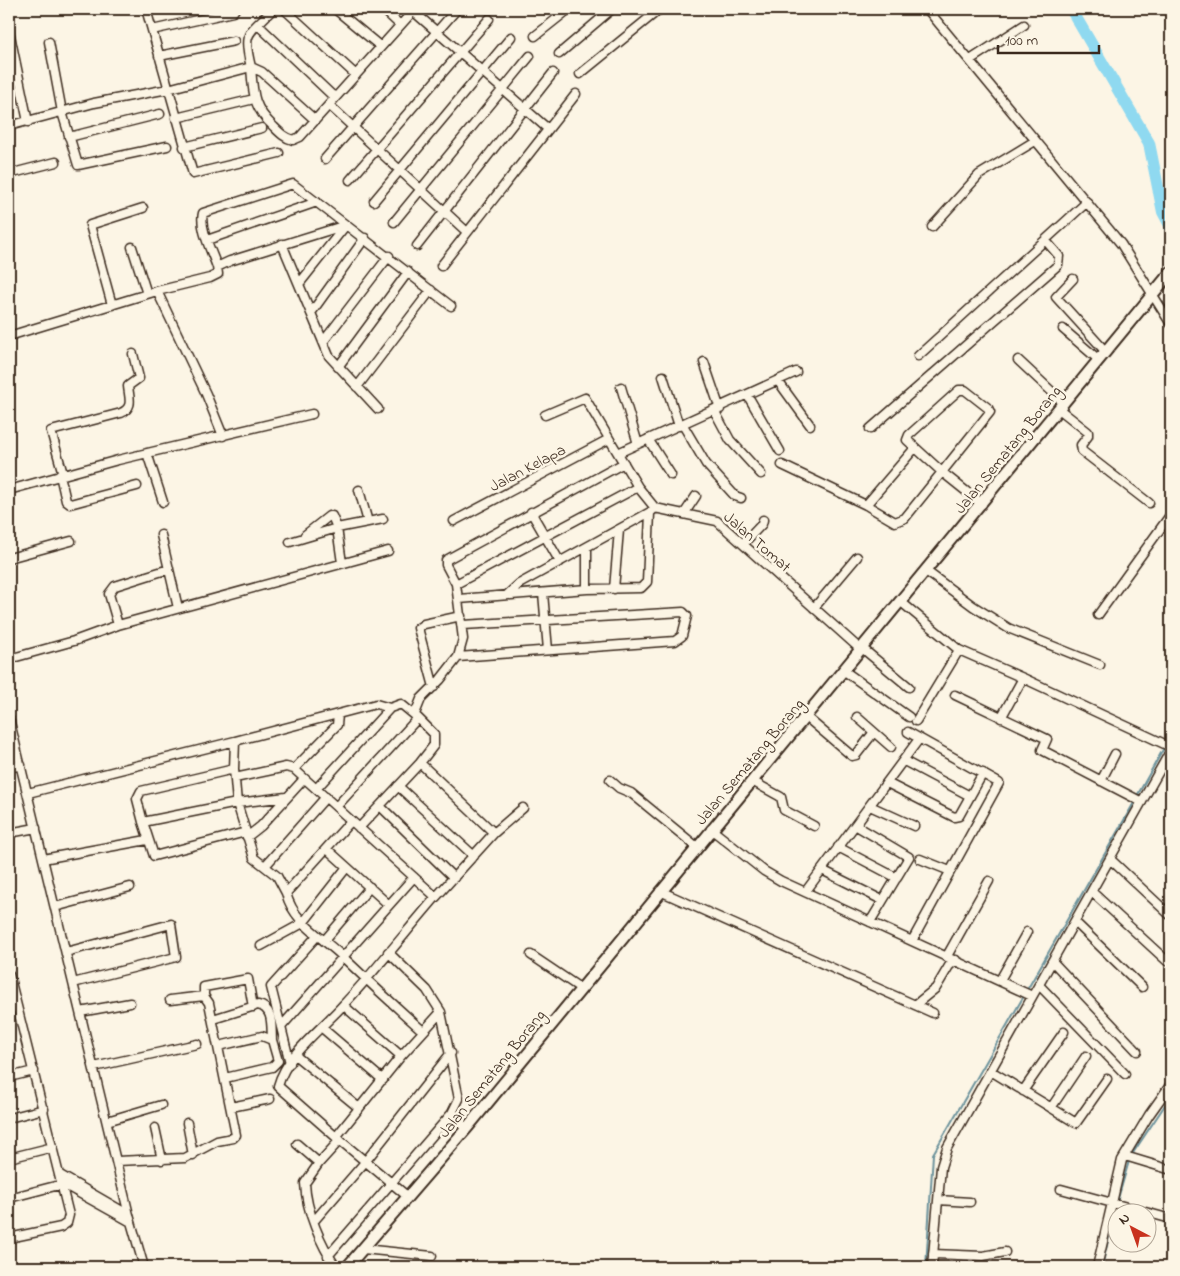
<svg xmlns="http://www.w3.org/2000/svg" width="1180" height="1276" font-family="'Indie Flower',sans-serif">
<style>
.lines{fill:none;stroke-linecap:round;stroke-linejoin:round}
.stream{stroke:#6d939c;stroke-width:2}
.river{stroke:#8fd9f0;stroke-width:12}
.minor-casing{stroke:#3b2a1e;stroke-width:11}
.tertiary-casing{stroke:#3b2a1e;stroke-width:14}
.minor{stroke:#fcf5e5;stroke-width:8}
.tertiary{stroke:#fcf5e5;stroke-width:10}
.labels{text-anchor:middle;stroke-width:5;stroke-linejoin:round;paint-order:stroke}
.street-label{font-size:16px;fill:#3b2a1e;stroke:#fcf5e5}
</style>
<rect width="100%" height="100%" fill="#fcf5e5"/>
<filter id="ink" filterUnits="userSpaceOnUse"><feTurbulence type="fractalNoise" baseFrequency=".02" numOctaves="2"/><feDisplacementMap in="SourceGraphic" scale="10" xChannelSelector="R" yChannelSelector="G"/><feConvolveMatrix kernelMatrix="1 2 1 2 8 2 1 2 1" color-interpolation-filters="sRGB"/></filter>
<g filter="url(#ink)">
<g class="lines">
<path class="stream" d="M 1168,742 L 1171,736
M 1137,796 L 1165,746
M 1027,990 L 1135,801
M 1131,1156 L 1171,1096
M 1117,1202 L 1129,1161
M 926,1267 L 933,1154 L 1025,994
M 1102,1267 L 1116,1206"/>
<path class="river" d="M 1071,9 L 1149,143 L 1163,212 L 1171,227"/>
<g class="minor-casing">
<path id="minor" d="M 146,9 L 193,174 L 279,153
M 273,9 C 248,35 242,31 251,67 L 262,72 L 315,120
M 284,9 L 356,75
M 335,9 L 381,47
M 383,9 L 400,25
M 927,9 L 1121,244 L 1171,324
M 413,11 L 548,129
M 258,25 L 335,98
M 9,30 L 28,122
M 152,30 L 233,12 L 235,9
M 535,36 L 569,9
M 49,42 L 62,112 L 78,165 L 167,146
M 559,54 L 612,9
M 159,56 L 234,41
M 970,60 L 1024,25
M 580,74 L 660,9
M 329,105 L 467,232
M 176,118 L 250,100
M 9,126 L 94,103 L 168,89 L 251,67 C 253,94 253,108 274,127 C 280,133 285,138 293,140 L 300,137 L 415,9
M 69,137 L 160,114
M 184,147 L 262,128
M 325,159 L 457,9
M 9,174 L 56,162
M 350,180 L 489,19
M 374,201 L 511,37
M 394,222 L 530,56
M 932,227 L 979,175 L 1035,141
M 207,240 L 317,202
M 282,244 L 329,356 L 378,409
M 417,246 L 553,73
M 132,247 L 147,294
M 441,266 L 576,94
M 217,267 C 212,252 199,228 203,213 L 293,184 L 346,225 L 299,284
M 1073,279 L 1056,297 L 1106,352
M 157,291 L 210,278 L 218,274 L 217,267 L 230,261 L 346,225 L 451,306
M 112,305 L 90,225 L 143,208
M 311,313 L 365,238
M 1063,329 L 1099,360
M 9,336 L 157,291 L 206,394 L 223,436
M 323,342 L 389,256
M 918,356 L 1087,202
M 1018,360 L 1064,403
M 704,362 L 720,409
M 338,367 L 408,272
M 663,376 L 679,426
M 778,381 L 810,425
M 357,387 L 431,290
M 621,387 L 638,444
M 959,390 L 965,390 L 988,408 L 990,412 L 942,472 L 907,440 L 909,435 Z
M 748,396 L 780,451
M 1059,409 L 1088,432 L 1088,436 L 1081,445 L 1082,451 L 1149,503
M 714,410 L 730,440 L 761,474
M 545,415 L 585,398 L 638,487 L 655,508 L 717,521 L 860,649
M 683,425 L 706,464 L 735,496 L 741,498
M 870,429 L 1058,265 L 1059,256 L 1046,241
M 648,439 L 671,475
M 147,453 L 163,502
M 618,453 L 796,372
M 782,465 L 866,505 L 895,522 L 905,518 L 942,472 L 982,504
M 63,474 L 51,431 L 121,413 C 134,407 129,398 128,386 L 139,378 L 133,354
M 60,475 L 66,501 L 70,504 L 137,486
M 9,490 L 118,460 L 312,414
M 359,490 L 368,522
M 866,505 L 914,449
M 531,512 L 560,562
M 684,514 L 696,496
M 454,521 L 609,439
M 161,535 L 178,608
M 305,535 L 329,516 L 332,516 L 337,528 L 342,563
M 290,542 L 337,528 L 383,519
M 743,544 L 762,524 L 763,520
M 587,548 L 587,589
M 9,558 L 71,541
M 926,571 L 973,606 L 1008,628 L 1100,665
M 456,584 L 638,487
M 614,589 L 619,530
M 543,593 L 548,650
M 507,595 L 519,584 L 652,511
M 459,599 L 587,589 L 641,588 L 647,582 L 650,513
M 900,601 L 959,650 L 1023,678 L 1001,718
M 814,608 L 857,557
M 1098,615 L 1171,514
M 118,625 L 109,594 L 115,586 L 169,569
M 862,648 L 909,687
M 458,657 L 675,641 L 682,636 L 687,616 L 683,612 L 463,625
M 9,659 L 74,641 L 118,625 L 388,551
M 843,670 L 909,717
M 1023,678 L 1171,747
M 434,687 L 418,628 L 424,624 L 461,616
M 955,695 L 1047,739 L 1042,750 L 1142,802
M 415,714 L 421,699 L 440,680 L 458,657 L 463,639 L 456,584 L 446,565 L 446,560 L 624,463
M 805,716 L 852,756 L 856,755 L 874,732
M 857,717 L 891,747
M 9,718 L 129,1215 L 144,1267
M 916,721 L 959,650
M 908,732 L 999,783 L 912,941
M 235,741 L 376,704 L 390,708 L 316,789
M 904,761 L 970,796
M 420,763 L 494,833 L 436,897
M 9,768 L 21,765
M 294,769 L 337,725 L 338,715
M 235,778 L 286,767 L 294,769 L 436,897 C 405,933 376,970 344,1004 C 322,1029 287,1053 278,1086 L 336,1137
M 610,780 L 619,788 L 631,793 L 697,847
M 752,781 L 781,797 L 784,810 L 814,826
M 1101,781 L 1115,754
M 887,783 L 954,817 L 959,816 L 983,773
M 398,786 L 474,856
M 28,793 L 235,741 L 234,769 L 237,803 L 286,797
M 380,806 L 454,878
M 870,806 L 914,826
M 336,807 L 418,718 L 401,704 L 390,708
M 351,821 L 286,893 C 294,924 323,937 344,958 C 370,983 396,1007 423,1031
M 143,822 L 137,799 L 141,791 L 234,769
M 855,825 L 909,857 L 870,922
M 359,828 L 420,763 L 434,745 L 434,734 L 418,718
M 711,829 L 764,871 L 781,881 L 1032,996
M 246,832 L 154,856 L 143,822 L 237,803 L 254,858 L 277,876 L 286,893
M 9,833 L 36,828
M 494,833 L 523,808
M 247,837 L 261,826 L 304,779
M 838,847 L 897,878
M 327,849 L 347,867
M 43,859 L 147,840
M 920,859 L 950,871
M 1110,859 L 1171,916
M 265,866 L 326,797
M 822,870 L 882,900
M 660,891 L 933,1013
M 806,891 L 919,739
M 1092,892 L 1167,961
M 389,905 L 414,877
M 55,907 L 130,887
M 1075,922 L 1142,987
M 324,941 L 370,887
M 261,946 L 303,923 L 347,867 L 389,905 L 281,1027
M 66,952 L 171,924 L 176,957 L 73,983
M 531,955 L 580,988
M 947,956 L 989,881
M 1053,962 L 1137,1051
M 9,974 L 69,1215 L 67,1223 L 61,1227 L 9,1238
M 1000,980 L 1027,932
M 1039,985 L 1125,1074
M 204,996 L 204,987 L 248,979 L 253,1007
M 343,1005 L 401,1056
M 915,1005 L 936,988 L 949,966 L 956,960
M 80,1012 L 130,1003
M 213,1019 L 258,1005 C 274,1008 271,1027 272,1040
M 321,1027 L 383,1080
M 219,1046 L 262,1036 L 272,1040 L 278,1061 L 272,1067 L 225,1078
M 296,1056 L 359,1108
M 290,1063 L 271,987 L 317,936
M 94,1067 L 197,1044
M 991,1071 L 1076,1123 L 1107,1079
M 9,1077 L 34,1071
M 1023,1091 L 1064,1032
M 231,1107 L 270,1099
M 1051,1108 L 1086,1056
M 452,1113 L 466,1129
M 9,1118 L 44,1109
M 107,1121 L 161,1105
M 187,1123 L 193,1155
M 155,1128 L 162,1160
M 297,1144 L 319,1163
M 1125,1156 L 1168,1169
M 9,1158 L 53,1147
M 117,1161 L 185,1158 L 217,1141 L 233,1138 L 236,1135 L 209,1003 L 204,996 L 170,1000
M 60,1175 L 129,1215
M 1061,1189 L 1171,1219
M 407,1196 L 336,1137 L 401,1056 L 441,1012
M 9,1198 L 63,1184 L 131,1222
M 938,1200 L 970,1202
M 314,1221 L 365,1162 L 451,1053
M 363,1249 L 432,1256
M 933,1254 L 983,1256 L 1005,1252
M 328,1256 L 452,1113 L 459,1099 L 441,1012 L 427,990 L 388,952
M 336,1267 C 321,1245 306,1211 305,1183 L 319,1163 L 340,1140
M 932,1267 L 941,1167 L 947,1148 L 1171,750
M 1097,1267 L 1122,1160 L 1149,1115 L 1171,1084"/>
</g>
<g class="tertiary-casing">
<path id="tertiary" d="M 347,1267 L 466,1129 L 1171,272"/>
</g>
<use href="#minor" class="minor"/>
<use href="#tertiary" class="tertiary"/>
</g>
</g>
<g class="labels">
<g class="street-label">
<text transform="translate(1007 449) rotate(-51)" y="6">Jalan Sematang Borang</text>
<text transform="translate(527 467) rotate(-28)" y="6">Jalan Kelapa</text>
<text transform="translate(758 541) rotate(41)" y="6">Jalan Tomat</text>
<text transform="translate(749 761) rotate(-50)" y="6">Jalan Sematang Borang</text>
<text transform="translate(491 1073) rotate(-51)" y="6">Jalan Sematang Borang</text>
</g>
</g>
<rect width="1180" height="1276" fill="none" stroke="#fcf5e5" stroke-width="30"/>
<rect x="15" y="15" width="1150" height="1246" fill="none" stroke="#3b2a1e" stroke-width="2" filter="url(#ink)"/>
<g transform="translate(1132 1228) rotate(319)"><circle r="24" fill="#fcf5e5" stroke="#afa495"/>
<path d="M0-4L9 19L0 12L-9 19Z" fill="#c8321e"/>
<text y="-8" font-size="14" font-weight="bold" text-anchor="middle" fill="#3b2a1e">N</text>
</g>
<path d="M998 45v8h101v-8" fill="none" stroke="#3b2a1e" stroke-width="2.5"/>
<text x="1005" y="45" font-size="15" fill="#3b2a1e" stroke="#fcf5e5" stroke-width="4" paint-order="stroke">100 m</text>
</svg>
